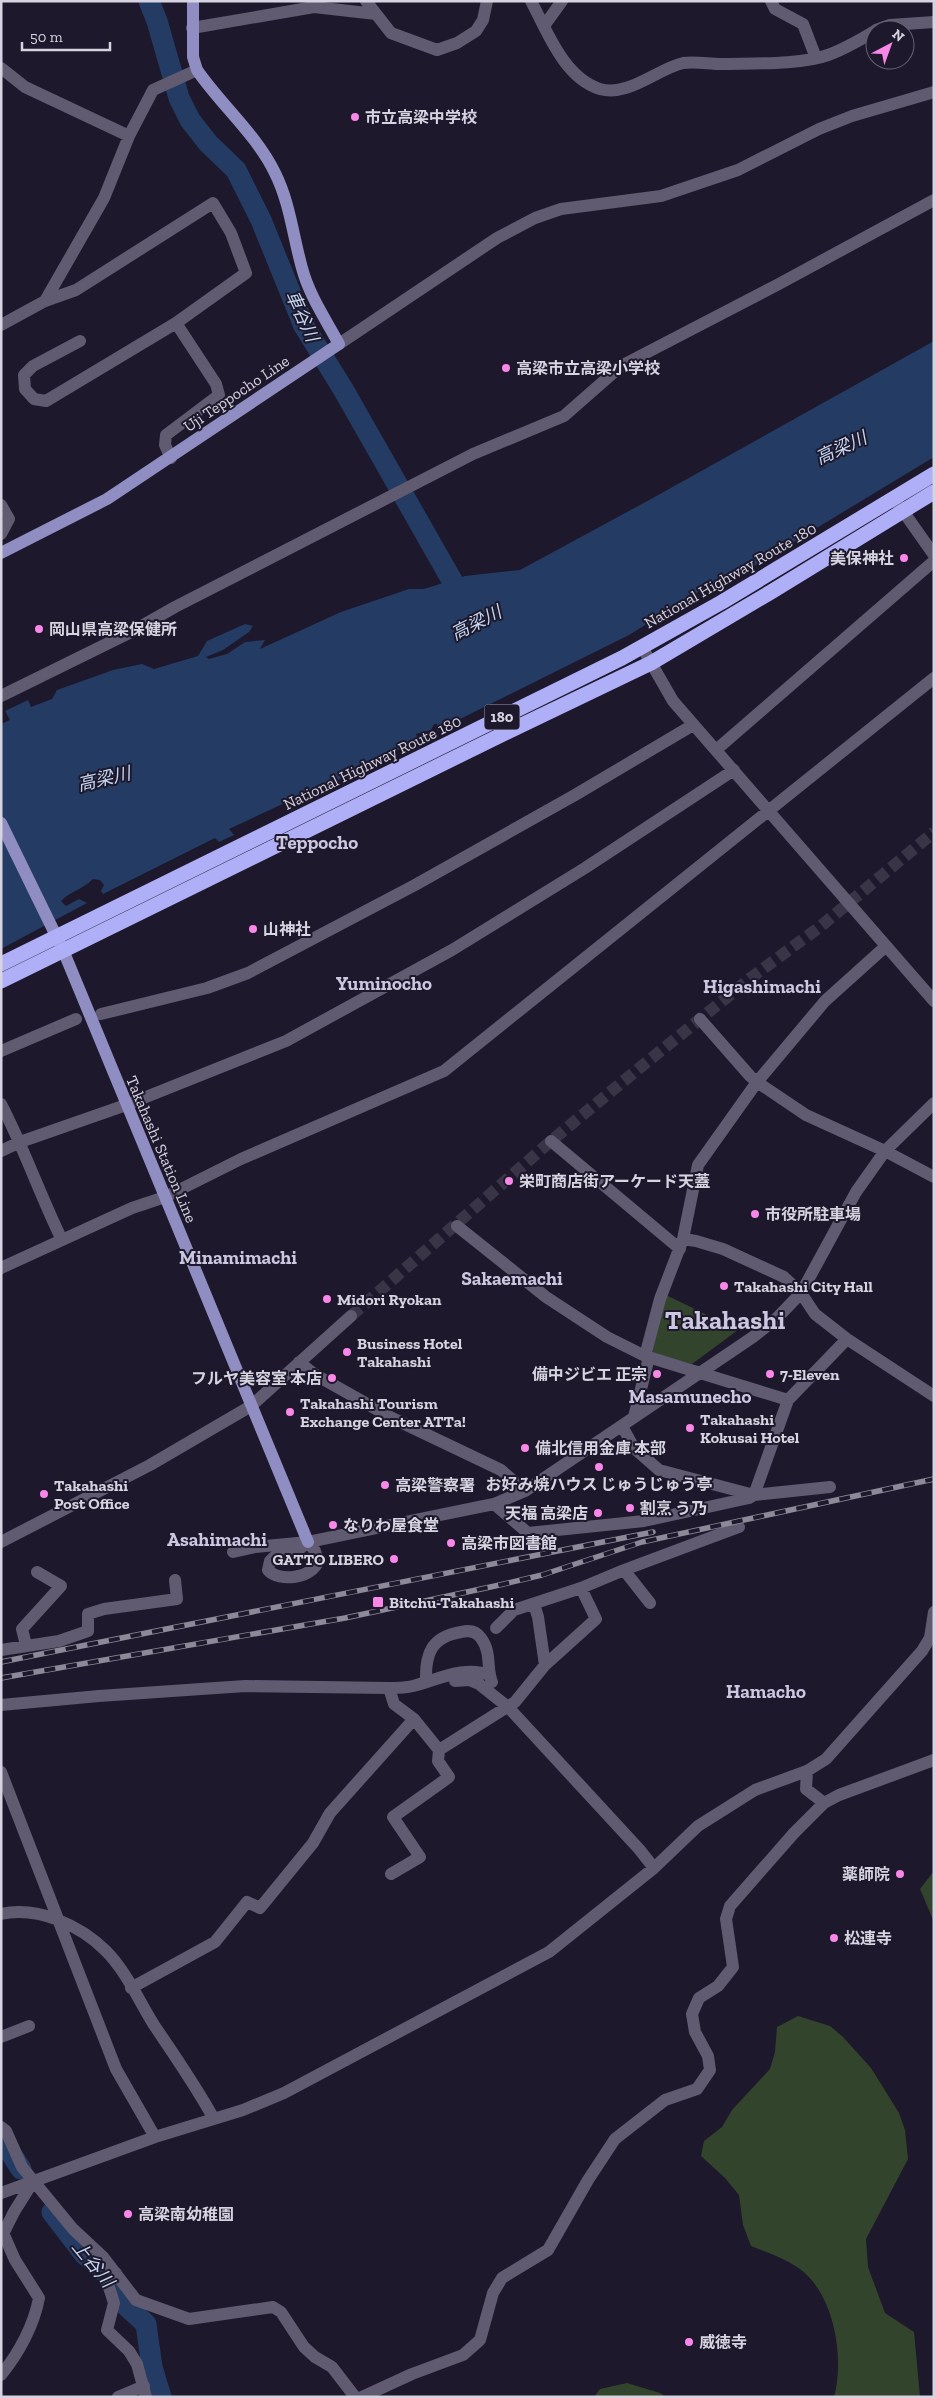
<svg xmlns="http://www.w3.org/2000/svg" width="935" height="2398" font-family="'Zilla Slab','Noto Sans JP',serif">
<style>
.green{fill:#32452c}
.water{fill:#243b64}
.lines{fill:none;stroke-linecap:round;stroke-linejoin:round}
.river{stroke:#243b64;stroke-width:21}
.minor-tunnel{stroke:#393446;stroke-width:12;stroke-dasharray:12 6;stroke-linecap:butt}
.minor{stroke:#605b71;stroke-width:12}
.major{stroke:#8f8dc2;stroke-width:12}
.highway{stroke:#afaff8;stroke-width:15}
.rail-casing{stroke:#8d8999;stroke-width:5.5}
.rail{stroke:#1d182b;stroke-width:4;stroke-dasharray:11;stroke-linecap:butt}
.poi-dot{fill:#f987e8;stroke:#1d182b;stroke-width:2}
.labels{text-anchor:middle;stroke-width:4;stroke-linejoin:round;paint-order:stroke}
.shield{fill:#1d182b;stroke:#9f9caa;stroke-width:1}
.shield-label{font-size:15px;font-weight:bold;fill:#d7d4e1}
.poi-label{font-size:16px;font-weight:bold;fill:#d7d4e1;stroke:#1d182b;text-anchor:start}
.street-label{font-size:16px;fill:#d7d4e1;stroke:#1d182b}
.water-label{font-size:18px;font-style:italic;fill:#c5d6f2;stroke:#1d182b}
.quarter-label{font-size:19px;font-weight:bold;fill:#ccc7e1;stroke:#1d182b}
.town-label{font-size:26px;font-weight:bold;fill:#ccc7e1;stroke:#1d182b}
</style>
<rect width="100%" height="100%" fill="#1d182b"/>
<path class="green" d="M 666,1295 L 738,1330 L 692,1364 L 654,1354 L 651,1348 Z
M 934,1871 L 934,1922 L 920,1889 Z
M 798,2016 L 830,2026 L 843,2037 L 871,2068 L 899,2113 L 905,2130 L 908,2159 L 866,2239 L 868,2267 L 885,2313 L 914,2332 L 920,2397 L 834,2397 C 845,2357 834,2291 797,2267 C 783,2258 766,2252 751,2246 L 743,2225 L 739,2195 L 725,2178 L 701,2156 L 704,2141 L 722,2127 L 732,2110 L 770,2069 L 775,2052 L 777,2027 Z
M 627,2383 L 660,2393 L 666,2397 L 594,2397 L 600,2389 Z"/>
<path class="water" d="M 934,341 L 934,457 L 749,569 L 721,578 L 629,635 L 454,722 L 450,722 L 450,725 L 437,731 L 437,724 L 434,724 L 431,730 L 416,734 L 418,740 L 308,795 L 302,795 L 229,829 L 234,835 L 219,842 L 215,838 L 103,894 L 101,891 L 104,885 L 100,880 L 93,879 C 82,890 69,892 61,901 L 66,906 L 79,899 L 87,903 L 1,949 L 1,724 L 10,720 L 5,711 L 28,700 L 31,707 L 52,699 L 57,690 L 113,670 L 142,664 L 154,669 L 198,656 L 207,641 L 245,624 L 253,626 L 249,632 L 223,650 L 206,657 L 209,659 L 227,654 L 245,642 L 265,640 L 260,649 L 341,612 L 409,589 L 424,589 L 465,576 L 520,570 L 651,499 Z"/>
<g class="lines">
<path class="river" d="M 149,1 L 157,21 L 179,98 L 190,120 L 208,143 L 236,170 L 261,220 L 304,326 L 343,389 L 466,605
M 1,2138 L 21,2169
M 52,2212 L 85,2255 L 104,2270 L 122,2302 L 146,2324 L 152,2367 L 161,2397"/>
<path class="minor-tunnel" d="M 351,1316 L 551,1141 L 637,1070 L 752,977 L 821,926 L 934,832"/>
<path class="minor" d="M 366,1 L 391,33 L 437,50 L 457,43 L 476,31 L 483,20 L 487,1
M 531,1 C 547,31 564,78 600,89 C 629,97 657,69 683,63 C 695,61 709,64 721,64 C 751,63 801,65 828,55 C 845,49 860,40 875,31
M 771,1 L 775,9 L 803,24 L 816,58
M 544,26 L 562,1
M 192,28 L 314,7 L 376,14
M 876,30 L 890,25 L 934,22
M 1,68 L 25,87 L 129,136
M 45,301 L 104,198 L 129,136 L 153,90 L 197,70
M 1,325 L 45,301 L 76,290 L 213,203 L 231,233 L 246,273 L 176,323 L 46,401 L 34,399 L 25,389 L 24,375 L 33,366 L 80,341
M 339,344 L 497,238 L 535,218 L 561,209 L 661,196 L 738,170 L 819,129 L 852,116 L 934,92
M 171,458 L 165,445 L 166,435 L 219,395 L 216,384 L 176,323
M 898,504 L 934,555
M 1,505 L 9,519 L 1,534
M 642,647 L 673,701 L 934,1001
M 1,696 L 131,632 L 175,607 L 473,454 L 564,416 L 621,366 L 777,285 L 934,200
M 716,750 L 934,561
M 101,1014 L 207,988 L 248,973 L 415,885 L 575,795 L 693,725
M 700,1019 L 750,1076 L 757,1082 L 806,1115 L 885,1151 L 934,1177
M 1,1051 L 76,1019
M 1,1104 C 24,1148 40,1195 62,1240
M 551,1141 L 680,1249
M 1,1151 L 20,1142 L 126,1105 L 286,1041 L 452,950 L 585,868 L 734,770
M 457,1226 L 546,1297 L 607,1337 L 645,1356 L 788,1400
M 683,1239 L 696,1241 L 723,1249 L 784,1277 L 801,1293 L 815,1314 L 847,1339 L 934,1396
M 1,1268 L 132,1208 L 165,1197 L 241,1159 L 444,1071 L 934,678
M 645,1356 L 660,1299 L 683,1239 L 698,1165 L 757,1082 L 825,1001 L 885,947
M 299,1362 L 314,1374 L 392,1418 L 501,1470 L 525,1491
M 634,1417 L 649,1357
M 622,1426 L 634,1448 L 659,1470 L 754,1495 L 830,1487
M 494,1504 L 528,1533 L 644,1521 L 749,1498 L 754,1495 L 788,1400 L 847,1339
M 1,1542 L 150,1465 L 251,1406 L 351,1316
M 308,1542 L 315,1551 L 318,1561 C 313,1578 279,1583 268,1570 L 270,1561 L 274,1557 L 296,1552 Z
M 233,1552 L 255,1547 L 308,1542 L 479,1507 L 494,1504 L 525,1491 L 753,1337 L 777,1318 L 801,1293 L 856,1192 L 885,1151 L 934,1103
M 624,1570 L 739,1527
M 534,1604 L 538,1617 L 545,1665
M 496,1628 L 514,1610 L 581,1588 L 624,1570 L 650,1603
M 26,1645 L 22,1629 L 61,1586 L 37,1572
M 1,1650 L 59,1641 L 88,1631 L 88,1614 L 104,1609 L 177,1599 L 175,1580
M 455,1681 L 469,1680 L 479,1684 L 508,1707 L 639,1849 L 654,1868
M 426,1682 C 425,1654 431,1637 461,1632 C 469,1630 476,1631 481,1638 C 492,1653 486,1668 492,1682
M 389,1688 L 394,1704 L 414,1719
M 1,1705 L 99,1696 L 245,1686 L 389,1688 C 397,1688 405,1688 413,1686 C 437,1680 465,1665 489,1675
M 439,1750 L 515,1702 L 545,1665 L 596,1619 L 581,1588
M 1,1772 L 116,2069 L 155,2137
M 824,1803 L 839,1795 L 934,1760
M 1,1914 C 38,1906 80,1925 106,1951 C 126,1971 139,2001 154,2025 C 175,2056 196,2086 214,2119
M 131,1988 L 215,1942 L 247,1902 L 260,1908 L 313,1843 L 330,1813 L 414,1719 L 439,1750 L 438,1761 L 449,1777 L 393,1817 L 420,1857 L 391,1874
M 1,2037 L 29,2026
M 1,2127 L 6,2131 L 22,2167 L 73,2229 L 103,2257 L 136,2300 L 189,2319 L 273,2307 L 281,2312 L 304,2347 L 315,2357 L 332,2367 L 355,2397
M 1,2193 L 155,2137 L 243,2110 L 284,2093 L 549,1952 L 654,1868 L 698,1826 L 755,1790 L 807,1771 L 826,1759 L 922,1651 L 930,1638 L 934,1612
M 1,2238 L 14,2212 L 34,2180
M 116,2273 L 108,2284 L 114,2303 L 107,2330 L 129,2351 L 137,2364 L 146,2397
M 1,2375 C 19,2353 34,2325 39,2298 L 15,2260 L 4,2235
M 118,2397 L 144,2386
M 362,2397 L 412,2374 L 463,2355 L 480,2340 L 493,2293 L 502,2278 L 548,2250 L 588,2180 L 615,2139 L 665,2100 L 697,2089 L 710,2070 L 708,2056 L 695,2032 L 692,2014 L 699,1998 L 718,1986 L 733,1967 L 726,1919 L 730,1906 L 794,1833 L 824,1803 L 806,1789 L 807,1771"/>
<path class="major" d="M 1,553 L 107,499 L 339,344 C 326,320 309,295 302,268 C 293,236 290,203 275,173 C 256,134 221,105 197,70 L 193,57 L 193,1
M 1,823 L 63,950 L 308,1542"/>
<path class="highway" d="M 1,964 L 622,658 L 722,602 L 934,474
M 1,981 L 499,736 L 651,663 L 771,592 L 934,492"/>
<g class="rail-casing">
<path id="rail" d="M 1,1662 L 653,1532
M 1,1678 L 345,1618 L 495,1586 L 542,1575 L 642,1542 L 934,1479"/>
</g>
<use href="#rail" class="rail"/>
</g>
<g class="poi-dot">
<circle cx="355" cy="117" r="5"/>
<circle cx="506" cy="368" r="5"/>
<circle cx="904" cy="558" r="5"/>
<circle cx="39" cy="629" r="5"/>
<circle cx="253" cy="929" r="5"/>
<circle cx="509" cy="1181" r="5"/>
<circle cx="755" cy="1214" r="5"/>
<circle cx="724" cy="1286" r="5"/>
<circle cx="327" cy="1299" r="5"/>
<circle cx="347" cy="1352" r="5"/>
<circle cx="657" cy="1374" r="5"/>
<circle cx="770" cy="1374" r="5"/>
<circle cx="332" cy="1378" r="5"/>
<circle cx="290" cy="1412" r="5"/>
<circle cx="690" cy="1428" r="5"/>
<circle cx="525" cy="1448" r="5"/>
<circle cx="599" cy="1467" r="5"/>
<circle cx="385" cy="1485" r="5"/>
<circle cx="44" cy="1494" r="5"/>
<circle cx="630" cy="1508" r="5"/>
<circle cx="598" cy="1513" r="5"/>
<circle cx="333" cy="1525" r="5"/>
<circle cx="451" cy="1543" r="5"/>
<circle cx="394" cy="1559" r="5"/>
<rect x="372" y="1596" width="12" height="12" rx="2.5"/>
<circle cx="900" cy="1874" r="5"/>
<circle cx="834" cy="1938" r="5"/>
<circle cx="128" cy="2214" r="5"/>
<circle cx="689" cy="2342" r="5"/>
</g>
<g class="labels">
<rect class="shield" x="484.5" y="704.5" width="35" height="25" rx="4"/>
<g class="shield-label">
<text x="502" y="722">180</text>
</g>
<g class="poi-label">
<text x="365" y="123">市立高梁中学校</text>
<text x="516" y="374">高梁市立高梁小学校</text>
<text x="894" y="564" text-anchor="end">美保神社</text>
<text x="49" y="635">岡山県高梁保健所</text>
<text x="263" y="935">山神社</text>
<text x="519" y="1187">栄町商店街アーケード天蓋</text>
<text x="765" y="1220">市役所駐車場</text>
<text x="734" y="1292">Takahashi City Hall</text>
<text x="337" y="1305">Midori Ryokan</text>
<text x="357" y="1349">Business Hotel<tspan x="357" dy="18">Takahashi</tspan></text>
<text x="647" y="1380" text-anchor="end">備中ジビエ 正宗</text>
<text x="780" y="1380">7-Eleven</text>
<text x="322" y="1384" text-anchor="end">フルヤ美容室 本店</text>
<text x="300" y="1409">Takahashi Tourism<tspan x="300" dy="18">Exchange Center ATTa!</tspan></text>
<text x="700" y="1425">Takahashi<tspan x="700" dy="18">Kokusai Hotel</tspan></text>
<text x="535" y="1454">備北信用金庫 本部</text>
<text x="599" y="1490" text-anchor="middle">お好み焼ハウス じゅうじゅう亭</text>
<text x="54" y="1491">Takahashi<tspan x="54" dy="18">Post Office</tspan></text>
<text x="395" y="1491">高梁警察署</text>
<text x="640" y="1514">割烹 う乃</text>
<text x="588" y="1519" text-anchor="end">天福 高梁店</text>
<text x="343" y="1531">なりわ屋食堂</text>
<text x="461" y="1549">高梁市図書館</text>
<text x="384" y="1565" text-anchor="end">GATTO LIBERO</text>
<text x="389" y="1608">Bitchu-Takahashi</text>
<text x="890" y="1880" text-anchor="end">薬師院</text>
<text x="844" y="1944">松連寺</text>
<text x="138" y="2220">高梁南幼稚園</text>
<text x="699" y="2348">威徳寺</text>
</g>
<g class="street-label">
<text transform="translate(236 393) rotate(-34)" y="6">Uji Teppocho Line</text>
<text transform="translate(730 575) rotate(-30)" y="6">National Highway Route 180</text>
<text transform="translate(372 762) rotate(-26)" y="6">National Highway Route 180</text>
<text transform="translate(162 1149) rotate(67)" y="6">Takahashi Station Line</text>
</g>
<g class="water-label">
<text transform="translate(302 316) rotate(65)" y="6">車谷川</text>
<text transform="translate(841 448) rotate(-25)" y="6">高梁川</text>
<text transform="translate(476 623) rotate(-27)" y="6">高梁川</text>
<text transform="translate(104 779) rotate(-13)" y="6">高梁川</text>
<text transform="translate(93 2264) rotate(51)" y="6">上谷川</text>
</g>
<g class="quarter-label">
<text x="317" y="849">Teppocho</text>
<text x="384" y="990">Yuminocho</text>
<text x="762" y="993">Higashimachi</text>
<text x="238" y="1264">Minamimachi</text>
<text x="512" y="1285">Sakaemachi</text>
<text x="690" y="1403">Masamunecho</text>
<text x="217" y="1546">Asahimachi</text>
<text x="766" y="1698">Hamacho</text>
</g>
<g class="town-label">
<text x="725" y="1329">Takahashi</text>
</g>
</g>
<rect width="935" height="2398" fill="none" stroke="#d7d4e1" stroke-width="5"/>
<g transform="translate(890 45) rotate(41)"><circle r="24" fill="#1d182b" stroke="#676374"/>
<path d="M0-4L9 19L0 12L-9 19Z" fill="#f987e8"/>
<text y="-8" font-size="14" font-weight="bold" text-anchor="middle" fill="#d7d4e1">N</text>
</g>
<path d="M22 42v8h88v-8" fill="none" stroke="#d7d4e1" stroke-width="2.5"/>
<text x="30" y="42" font-size="15" fill="#d7d4e1" stroke="#1d182b" stroke-width="4" paint-order="stroke">50 m</text>
</svg>
